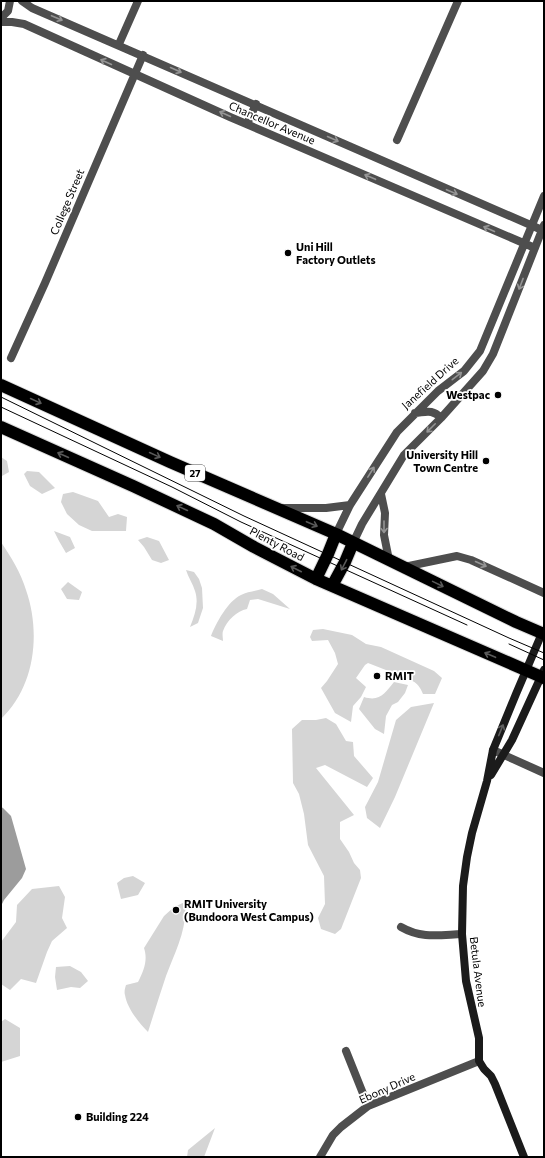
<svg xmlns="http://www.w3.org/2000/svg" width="545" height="1158" font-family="Commissioner,sans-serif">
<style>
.green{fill:#d5d5d5}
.water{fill:#9c9c9c}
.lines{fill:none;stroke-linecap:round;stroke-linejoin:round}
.highway-casing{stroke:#dbdbdb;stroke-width:14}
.street{stroke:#4e4e4e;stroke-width:8}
.secondary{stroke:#1b1b1b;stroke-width:8}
.highway{stroke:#000;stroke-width:12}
.tram{stroke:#000;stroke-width:1}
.oneway{stroke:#959595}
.oneway2{stroke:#595959}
.oneway3{stroke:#5f5f5f}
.poi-dot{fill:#000;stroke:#fff;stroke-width:1.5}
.labels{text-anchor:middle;stroke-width:3.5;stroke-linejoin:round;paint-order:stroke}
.shield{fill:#fff;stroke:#4c4c4c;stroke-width:1}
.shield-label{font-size:10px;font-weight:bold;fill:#000}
.street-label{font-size:11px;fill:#000;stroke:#fff}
.poi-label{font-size:11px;font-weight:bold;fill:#000;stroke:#fff;text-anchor:start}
</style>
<rect width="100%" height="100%" fill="#fff"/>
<path class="green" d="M 1,457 L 7,461 L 9,472 L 2,476 L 1,476 Z
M 27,471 L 39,472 L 55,488 L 42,494 L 30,486 L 24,474 Z
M 73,492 L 98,501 L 109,517 L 118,514 L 127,517 L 126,531 L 92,531 L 79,525 L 67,514 L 61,502 L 63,494 Z
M 54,531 L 70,537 L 75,548 L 66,553 L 59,541 Z
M 147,537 L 159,541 L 169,560 L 161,563 L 152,560 L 144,547 L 138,540 Z
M 1,542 C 11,557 21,573 26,590 C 41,633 35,687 1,719 Z
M 186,570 L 194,572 L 199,579 L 202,588 L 203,608 L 198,623 L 190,627 C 195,615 199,603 195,591 C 193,584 188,577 186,570 Z
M 68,582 L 82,592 L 79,600 L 67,599 L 61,589 Z
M 262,589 L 273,594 L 290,609 L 258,599 L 250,600 L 247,609 C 237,611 227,620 223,631 C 222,634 223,638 223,641 L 211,636 C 216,623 228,601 241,595 C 247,592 256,591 262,589 Z
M 323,629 L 352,635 L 366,644 L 381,647 L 434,671 L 442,678 L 435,694 L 423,694 C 418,681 410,678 396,678 L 391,672 L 368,663 L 365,665 L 356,678 L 366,687 L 361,697 L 353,706 L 351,722 L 335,713 L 321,688 L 327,681 L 338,664 L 335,653 L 328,640 L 312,641 L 310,637 L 313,630 Z
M 394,682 L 408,685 L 405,693 L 398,702 L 392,705 L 386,716 L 384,734 L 375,729 L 359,709 L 364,697 C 380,702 385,693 394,682 Z
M 434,703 L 395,797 L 380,828 L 367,818 L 365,807 L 378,782 L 396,720 L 411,707 Z
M 326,718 L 336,724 L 346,741 L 353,742 L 354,756 L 373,778 L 367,787 L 325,765 L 316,768 L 354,815 L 340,822 L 340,839 L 349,852 L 354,863 L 360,870 L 361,878 L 341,929 L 335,934 L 321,929 L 318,918 L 325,904 L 324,876 L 308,845 L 304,814 L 299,794 L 293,783 L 292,729 L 302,720 L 316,720 Z
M 133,876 L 145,883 L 138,895 L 121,899 L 117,883 L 124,878 Z
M 59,886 L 65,897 L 62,918 L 67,928 L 52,941 L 47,952 L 36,983 L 21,979 L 10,990 L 1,984 L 1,942 L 16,922 L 17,905 L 32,889 Z
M 185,902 C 188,928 175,952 166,976 C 160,994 154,1013 148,1032 C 139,1023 127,1008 125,995 C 124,992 125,988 126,985 L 138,982 C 144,970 148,960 144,948 L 164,916 L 174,907 Z
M 70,966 L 81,972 L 88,981 L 80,988 L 71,987 L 57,990 L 55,977 L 56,967 Z
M 5,1019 L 20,1028 L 20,1056 L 1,1062 L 1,1022 Z
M 215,1128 L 204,1157 L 187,1157 L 188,1150 Z"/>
<path class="water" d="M 1,807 L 3,808 L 11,816 L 26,869 L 22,878 L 4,900 L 1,906 Z"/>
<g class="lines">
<g class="highway-casing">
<path id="highway" d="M 1,385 L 170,462 L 336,534 L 516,622 L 544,634
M 1,427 L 133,486 L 214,524 L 254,547 L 316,579 L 544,678
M 316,579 L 328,554 L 336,534
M 332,586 L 345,562 L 353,543"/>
</g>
<path class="street" d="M 22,1 L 32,8 L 542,230
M 1,18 L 8,11 L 10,1
M 1,22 L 12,22 L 24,24 L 230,117 L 535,248
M 119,44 L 138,1
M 247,124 L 256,104
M 397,140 L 458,1
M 11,358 L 45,283 L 143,55
M 415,413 C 427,412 432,409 441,418
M 381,494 L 385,513 L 384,535 L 389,560
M 282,508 L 326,508 L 350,505
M 336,534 L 350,505 L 397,432 L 438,391 L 464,371 L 480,351 L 544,196
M 353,543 L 362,524 L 404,455 L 441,418 L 483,371 L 493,354 L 544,225
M 404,567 L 457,556 L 471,560 L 544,593
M 493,750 L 544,773
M 401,927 C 422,939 439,935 462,934
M 346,1051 L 368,1106
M 320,1157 L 333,1135 L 341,1127 L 368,1106 L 479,1061"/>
<path class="secondary" d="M 491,775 L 512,740 L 544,670
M 524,1157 L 495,1084 L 491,1076 L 484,1069 L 479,1061 L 479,1038 L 466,981 L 462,934 L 463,886 L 467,857 L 472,833 L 487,781 L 493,750 L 516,694 L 542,633"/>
<use href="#highway" class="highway"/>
<path class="tram" d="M 1,397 L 244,516 L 509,638 L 544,653
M 1,407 L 172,487 L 241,522 L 467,625
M 509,644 L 544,660"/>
</g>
<defs><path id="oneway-shaft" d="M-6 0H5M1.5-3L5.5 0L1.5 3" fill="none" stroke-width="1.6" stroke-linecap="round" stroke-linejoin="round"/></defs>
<g class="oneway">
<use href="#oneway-shaft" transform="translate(57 18) rotate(23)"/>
<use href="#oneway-shaft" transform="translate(106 62) rotate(-156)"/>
<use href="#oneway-shaft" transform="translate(176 70) rotate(24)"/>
<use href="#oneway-shaft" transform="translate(225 114) rotate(-156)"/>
<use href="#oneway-shaft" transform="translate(333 139) rotate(24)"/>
<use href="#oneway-shaft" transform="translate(370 177) rotate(-157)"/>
<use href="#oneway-shaft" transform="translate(452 192) rotate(23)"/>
<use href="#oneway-shaft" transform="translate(489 229) rotate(-156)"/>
<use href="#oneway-shaft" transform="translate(521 284) rotate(111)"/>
<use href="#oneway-shaft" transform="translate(457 376) rotate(-38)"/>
<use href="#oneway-shaft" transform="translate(431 428) rotate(135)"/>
<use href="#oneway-shaft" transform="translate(371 472) rotate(-58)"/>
<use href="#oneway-shaft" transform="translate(384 527) rotate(90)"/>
<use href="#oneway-shaft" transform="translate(481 564) rotate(24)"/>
</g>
<g class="oneway2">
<use href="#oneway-shaft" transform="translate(36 401) rotate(25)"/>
<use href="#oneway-shaft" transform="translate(63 455) rotate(-156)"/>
<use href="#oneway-shaft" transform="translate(155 455) rotate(25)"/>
<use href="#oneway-shaft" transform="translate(182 508) rotate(-155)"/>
<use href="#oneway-shaft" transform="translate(312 524) rotate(23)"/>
<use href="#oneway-shaft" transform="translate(344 565) rotate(117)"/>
<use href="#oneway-shaft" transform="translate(296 569) rotate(-153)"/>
<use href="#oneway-shaft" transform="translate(438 584) rotate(26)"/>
<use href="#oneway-shaft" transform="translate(490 655) rotate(-157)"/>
</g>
<use class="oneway3" href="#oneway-shaft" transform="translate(501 730) rotate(-68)"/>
<g class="poi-dot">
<circle cx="288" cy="253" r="4"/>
<circle cx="498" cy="395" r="4"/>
<circle cx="486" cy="461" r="4"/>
<circle cx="377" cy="676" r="4"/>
<circle cx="176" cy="910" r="4"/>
<circle cx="78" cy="1117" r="4"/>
</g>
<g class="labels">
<rect class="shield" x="185" y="465" width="20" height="16" rx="3"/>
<g class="shield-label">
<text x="195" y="477">27</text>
</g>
<g class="street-label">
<text transform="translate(272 123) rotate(23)" y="4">Chancellor Avenue</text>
<text transform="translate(67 202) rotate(-67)" y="4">College Street</text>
<text transform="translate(430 383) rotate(-42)" y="4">Janefield Drive</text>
<text transform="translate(277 544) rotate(28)" y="4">Plenty Road</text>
<text transform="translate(478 972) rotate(83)" y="4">Betula Avenue</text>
<text transform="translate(387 1088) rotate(-24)" y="4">Ebony Drive</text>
</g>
<g class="poi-label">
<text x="296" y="251">Uni Hill<tspan x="296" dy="13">Factory Outlets</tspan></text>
<text x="490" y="399" text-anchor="end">Westpac</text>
<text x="478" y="459" text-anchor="end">University Hill<tspan x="478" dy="13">Town Centre</tspan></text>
<text x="385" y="680">RMIT</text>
<text x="184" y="908">RMIT University<tspan x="184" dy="13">(Bundoora West Campus)</tspan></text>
<text x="86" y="1121">Building 224</text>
</g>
</g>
<rect width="545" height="1158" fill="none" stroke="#000000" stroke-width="4"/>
</svg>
